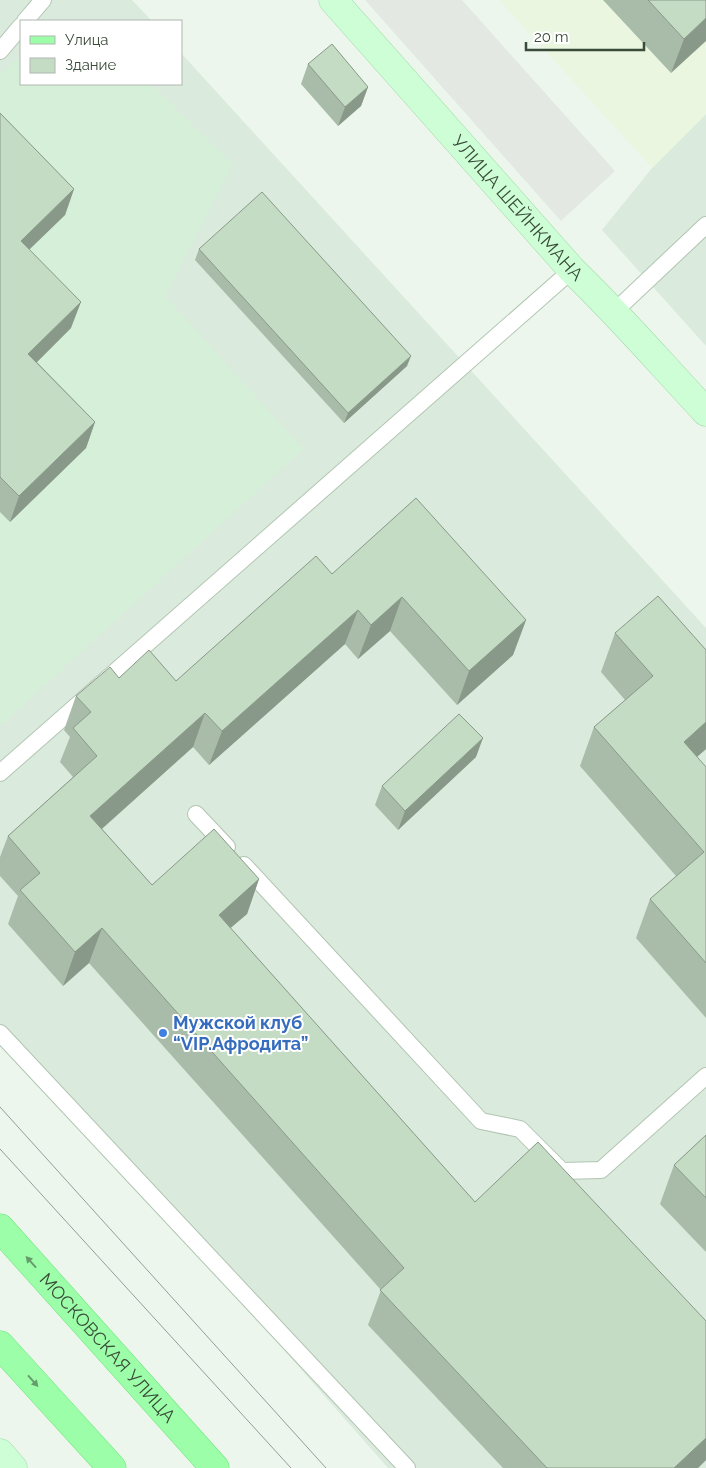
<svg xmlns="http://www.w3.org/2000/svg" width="706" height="1468" font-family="Raleway,sans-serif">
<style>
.residential{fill:#daeadc}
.education{fill:#d6efd9}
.medical{fill:#eaf6e0}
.parking{fill:#e3e8e3}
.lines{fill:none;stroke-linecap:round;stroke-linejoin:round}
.lane-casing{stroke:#b1c5b2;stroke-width:18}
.secondary-casing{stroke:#a1dba8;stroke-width:29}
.primary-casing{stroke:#6ce478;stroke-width:29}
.lane{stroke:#fff;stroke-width:16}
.secondary{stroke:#cefed5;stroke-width:28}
.primary{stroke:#9dfea9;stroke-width:28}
.tram{stroke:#9a9a9a;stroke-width:1}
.wall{fill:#a9bca9}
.shaded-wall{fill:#899989}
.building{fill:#c4dbc4;stroke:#899989}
.oneway{fill:#669c6b}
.shop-dot{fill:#3f7fe0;stroke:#fff;stroke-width:2}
.labels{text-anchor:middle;stroke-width:4;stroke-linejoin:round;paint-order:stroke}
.street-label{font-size:18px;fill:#394b39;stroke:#fff}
.shop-label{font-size:18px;font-weight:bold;fill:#366cbe;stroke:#fff;text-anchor:start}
</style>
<rect width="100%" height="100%" fill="#ecf6ed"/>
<path class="residential" d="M 0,0 L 132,0 L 152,21 L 21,21 L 21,84 L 181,84 L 181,53 L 706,628 L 706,1468 L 388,1468 L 0,1028 Z
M 706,114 L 706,346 L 602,230 L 652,168 Z"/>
<path class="education" d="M 21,55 L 21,84 L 151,84 L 233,165 L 165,296 L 303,449 L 0,726 L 0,74 Z"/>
<path class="medical" d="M 499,0 L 706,0 L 706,114 L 652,168 Z"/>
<path class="parking" d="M 365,0 L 462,0 L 615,171 L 561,221 Z"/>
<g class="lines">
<g class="lane-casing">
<path id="lane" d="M 25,21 L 43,0
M 0,51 L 21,26
M 615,311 L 706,225
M 0,773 L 572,270
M 196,814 L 227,847
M 244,865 L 481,1121 L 520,1129 L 562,1171 L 601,1170 L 706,1076
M 0,1033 L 407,1468"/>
</g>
<g class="secondary-casing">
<g id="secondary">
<path id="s1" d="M 333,0 L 572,270 C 619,315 662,365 706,412"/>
<path d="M 0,1453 L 13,1468"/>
</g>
</g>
<g class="primary-casing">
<g id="primary">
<path id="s2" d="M 0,1228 L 215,1468"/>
<path d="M 0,1345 L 112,1468"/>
</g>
</g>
<use href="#lane" class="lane"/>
<use href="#secondary" class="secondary"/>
<use href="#primary" class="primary"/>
<path class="tram" d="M 0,1107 L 326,1468
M 0,1149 L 291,1468"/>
</g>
<path class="wall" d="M 603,0 L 706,0 L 671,73 Z
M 308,64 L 368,87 L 361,106 L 338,126 L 301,84 Z
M 0,113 L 74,189 L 65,215 L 29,250 L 71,328 L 37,362 L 95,422 L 86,448 L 10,522 L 0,512 Z
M 199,249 L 407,366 L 344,423 L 195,260 Z
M 332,574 L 526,620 L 513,655 L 457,705 L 390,631 L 358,659 L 345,644 L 209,765 L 193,747 L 102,829 L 152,885 L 259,879 L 247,914 L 230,928 L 475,1202 L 706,1321 L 706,1460 L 698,1468 L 503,1468 L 368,1325 L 381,1290 L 89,963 L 63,986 L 8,924 L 18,896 L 0,876 L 0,857 L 8,836 L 73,777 L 60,762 L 70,737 L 64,730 L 76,696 L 119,678 L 176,681 Z
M 615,633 L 706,650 L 706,749 L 697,757 L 706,767 L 706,1018 L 636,938 L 650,899 L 676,876 L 580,766 L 594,727 L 625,700 L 601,672 Z
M 476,757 L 398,830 L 375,805 L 382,786 Z
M 706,1135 L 706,1252 L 660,1204 L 674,1165 Z"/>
<path class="shaded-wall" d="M 706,18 L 706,41 L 671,73 L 684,39 Z
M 368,87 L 361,106 L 338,126 L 345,107 Z
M 74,189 L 65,215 L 11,267 L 21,241 Z
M 81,302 L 71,328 L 19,380 L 28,354 Z
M 411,356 L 407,366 L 344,423 L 348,413 Z
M 95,422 L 86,448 L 10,522 L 19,496 Z
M 402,597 L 390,631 L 358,659 L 371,625 Z
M 358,610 L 345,644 L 209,765 L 222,731 Z
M 526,620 L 513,655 L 457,705 L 469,671 Z
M 205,713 L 193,747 L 78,850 L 90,816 Z
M 706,722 L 706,749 L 669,781 L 684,742 Z
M 483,738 L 476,757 L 398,830 L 405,811 Z
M 259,879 L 247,914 L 206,949 L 219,915 Z
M 102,928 L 89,963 L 63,986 L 75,952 Z
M 706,1438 L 706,1460 L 698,1468 L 674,1468 Z"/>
<path class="building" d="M 648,0 L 706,0 L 706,18 L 684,39 Z
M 332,44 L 368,87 L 345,107 L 308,64 Z
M 0,113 L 74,189 L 21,241 L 81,302 L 28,354 L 95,422 L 19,496 L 0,477 Z
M 262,192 L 411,356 L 348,413 L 199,249 Z
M 416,498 L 526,620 L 469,671 L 402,597 L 371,625 L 358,610 L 222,731 L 205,713 L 90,816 L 152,885 L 214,829 L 259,879 L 219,915 L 475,1202 L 538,1142 L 706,1321 L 706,1438 L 674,1468 L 547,1468 L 380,1290 L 404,1268 L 102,928 L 75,952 L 20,890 L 40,873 L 8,836 L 97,756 L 73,728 L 91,712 L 76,696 L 110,667 L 119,678 L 149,650 L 176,681 L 316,556 L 332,574 Z
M 658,596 L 706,650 L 706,722 L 684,742 L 706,767 L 706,963 L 650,899 L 704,852 L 594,727 L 653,676 L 615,633 Z
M 459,714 L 483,738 L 405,811 L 382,786 Z
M 706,1135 L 706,1198 L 674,1165 Z"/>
<defs><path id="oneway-solid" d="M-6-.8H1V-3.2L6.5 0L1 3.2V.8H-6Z" transform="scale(1.25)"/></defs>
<g class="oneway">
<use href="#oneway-solid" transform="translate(31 1262) rotate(-132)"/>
<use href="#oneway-solid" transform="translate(33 1381) rotate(48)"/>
</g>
<circle class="shop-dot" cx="163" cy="1033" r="5"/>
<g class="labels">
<g class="street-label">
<text dy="6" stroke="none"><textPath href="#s1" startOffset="278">УЛИЦА ШЕЙНКМАНА</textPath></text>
<text dy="6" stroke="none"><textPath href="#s2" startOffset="161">МОСКОВСКАЯ УЛИЦА</textPath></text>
</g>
<g class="shop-label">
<text x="173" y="1029">Мужской клуб<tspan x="173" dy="21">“VIP.Афродита”</tspan></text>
</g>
</g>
<rect x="20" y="20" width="162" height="65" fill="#ffffff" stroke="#b0b7b0"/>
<rect x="30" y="36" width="25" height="8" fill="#9dfea9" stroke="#b0b7b0"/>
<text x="65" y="45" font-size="15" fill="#394b39">Улица</text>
<rect x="30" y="58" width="25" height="15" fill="#c4dbc4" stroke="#b0b7b0"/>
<text x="65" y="70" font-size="15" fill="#394b39">Здание</text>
<path d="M526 42v8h118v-8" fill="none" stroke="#394b39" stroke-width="2.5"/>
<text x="534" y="42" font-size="15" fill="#394b39" stroke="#ffffff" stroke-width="4" paint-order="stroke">20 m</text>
</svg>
